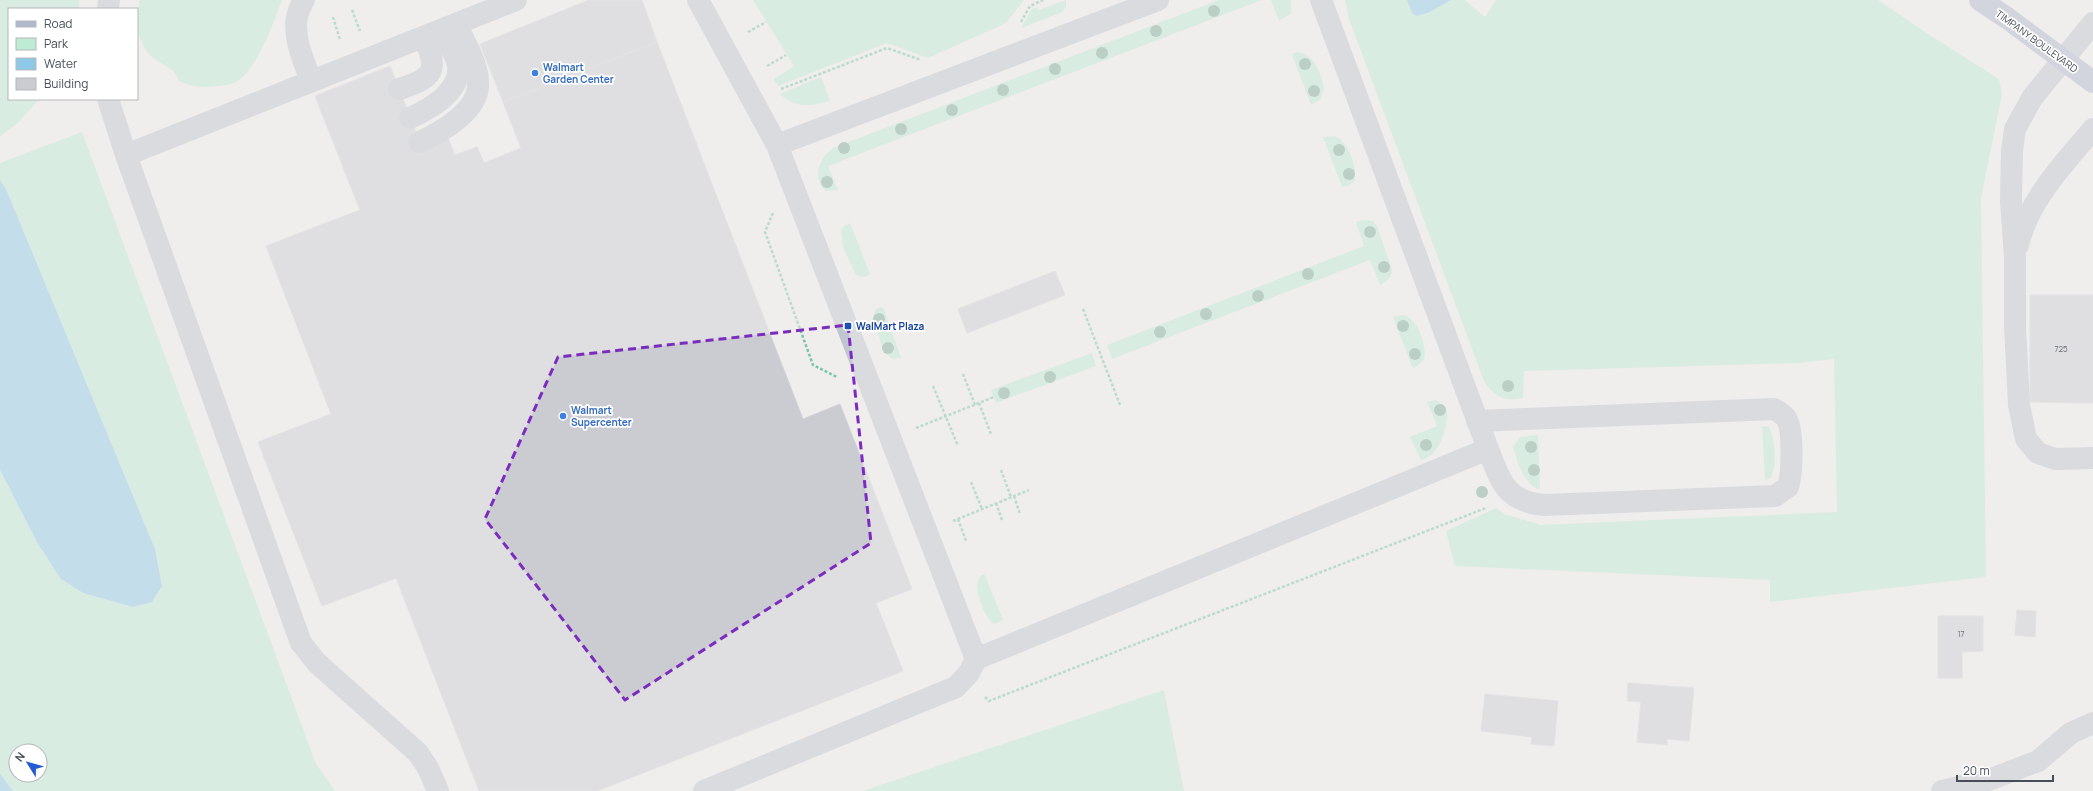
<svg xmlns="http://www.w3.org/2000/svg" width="2093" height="791" font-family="Manrope,sans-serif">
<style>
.green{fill:#bdebd4;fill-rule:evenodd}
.water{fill:#8dc9e6}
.building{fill:#caccd2;stroke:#d1d3d8}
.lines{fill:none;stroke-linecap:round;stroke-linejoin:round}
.path{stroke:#78c7a9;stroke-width:2.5;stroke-dasharray:3 2;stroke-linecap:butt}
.minor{stroke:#bfc6cf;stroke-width:22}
.major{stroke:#aeb9cb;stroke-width:22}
.tree{fill:#7bac98}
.marked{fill:none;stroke:#7b2cbf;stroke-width:3;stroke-dasharray:8 5;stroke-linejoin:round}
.shop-dot{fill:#3f7fe0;stroke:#fff;stroke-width:1.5}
.transit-dot{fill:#1a4fb4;stroke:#fff;stroke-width:1.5}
.labels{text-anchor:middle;stroke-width:3.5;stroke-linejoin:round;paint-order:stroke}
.number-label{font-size:8px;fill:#686e77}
.street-label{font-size:10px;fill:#474e59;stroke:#fff}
.shop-label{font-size:10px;font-weight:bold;fill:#366cbe;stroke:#fff;text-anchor:start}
.transit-label{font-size:10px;font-weight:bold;fill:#164399;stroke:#fff;text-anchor:start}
</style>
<rect width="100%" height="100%" fill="#f0eded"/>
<path class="green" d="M 0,0 L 79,0 L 79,9 L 9,9 L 9,99 L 39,99 L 18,123 L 0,136 Z
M 140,0 L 282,0 C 273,23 258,69 236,82 C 229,86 216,86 208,87 C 197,87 190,86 179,81 C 174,65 160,66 150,55 C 136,39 135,19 140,0 Z
M 753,0 L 1024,0 L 1006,23 L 928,58 L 887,43 L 778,86 L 774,79 L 794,66 Z
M 1066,0 L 1066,7 L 1062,12 L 1021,28 L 1032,9 L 1038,7 L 1039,10 Z
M 1219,0 L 1262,0 L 828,166 L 838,190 L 825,191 C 812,174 819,160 833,148 Z
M 1271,0 L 1291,0 L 1291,14 L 1279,21 Z
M 1345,0 L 1407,0 L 1412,13 L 1416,16 L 1428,13 L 1451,0 L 1465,0 L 1485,17 L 1496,0 L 1878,0 L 1928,34 L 1999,79 L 2002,94 L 1981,198 L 1986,577 L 1770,602 L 1770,580 L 1455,566 L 1446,531 L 1496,508 L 1504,514 L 1541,525 L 1837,512 L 1834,359 L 1799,363 L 1524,371 L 1523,398 C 1504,402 1495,397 1484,381 L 1349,19 Z
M 1297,52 C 1314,53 1320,72 1324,87 L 1321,99 L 1311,105 L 1292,54 Z
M 821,77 L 830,101 C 811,106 796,109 780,94 Z
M 82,132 L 316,764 L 335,791 L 0,791 L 0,470 L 37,542 L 62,579 L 83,593 L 133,607 L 152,602 L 162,586 L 155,549 L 6,189 L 0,180 L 0,163 ZM 16,751 L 40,751 L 40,775 L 16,775 Z
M 1335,136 C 1348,141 1357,167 1355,180 L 1350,185 L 1342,187 L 1323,137 Z
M 1362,220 L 1373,221 L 1377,226 L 1392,270 C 1392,278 1387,281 1380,285 L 1370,260 L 1112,359 L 1107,345 L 1364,246 L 1356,222 Z
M 850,223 L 870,274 L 865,277 L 858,276 L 855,273 L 843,247 L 841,231 L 843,227 Z
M 883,307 L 901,358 L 892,359 L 884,352 L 873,318 L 876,309 Z
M 1403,315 C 1417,317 1428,347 1424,360 L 1413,369 L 1393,317 Z
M 1092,353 L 1096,366 L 996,403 L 991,390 Z
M 1436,400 L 1446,408 C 1451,422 1438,459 1421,460 L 1410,437 L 1437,426 L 1427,402 Z
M 1762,426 L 1769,427 C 1775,438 1778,471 1769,479 L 1765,480 Z
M 1538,435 L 1540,488 L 1537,489 C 1522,480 1518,463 1513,447 L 1520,437 Z
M 982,575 L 985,575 L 1003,620 L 994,624 C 986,620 977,596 977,586 C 977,582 979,578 982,575 Z
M 1164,690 L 1184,791 L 863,791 Z"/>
<path class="water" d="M 1407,0 L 1451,0 L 1428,13 L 1416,16 L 1412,13 Z
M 0,180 L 6,189 L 155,549 L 162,586 L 152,602 L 133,607 L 83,593 L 61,579 L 37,542 L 0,470 Z
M 0,774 L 13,791 L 0,791 Z"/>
<path class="building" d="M 589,0 L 642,0 L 657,42 L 503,102 L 480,44 Z
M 657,42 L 803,419 L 840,404 L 912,589 L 876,603 L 903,671 L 597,791 L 479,791 L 396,578 L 322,606 L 258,442 L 331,414 L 266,246 L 360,210 L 315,96 L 390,66 L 420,142 L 448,138 L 455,155 L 477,147 L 484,163 L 521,148 L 503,102 Z
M 1055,271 L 1065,295 L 967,333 L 958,309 Z
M 2030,295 L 2093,295 L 2093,403 L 2030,402 Z
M 2017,610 L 2036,611 L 2035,637 L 2015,635 Z
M 1938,616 L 1983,616 L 1983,651 L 1962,652 L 1962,678 L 1938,678 Z
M 1628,683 L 1694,688 L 1689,741 L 1667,739 L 1667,745 L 1637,742 L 1641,702 L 1627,701 Z
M 1485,694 L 1558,701 L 1554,746 L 1531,744 L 1532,737 L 1481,731 Z"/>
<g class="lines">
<path class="path" d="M 352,10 L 360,31
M 333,17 L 340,40
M 1021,22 L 1030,6 L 1043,0
M 748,32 L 766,22
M 767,66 L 786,55
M 781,89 L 887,48 L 921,60
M 773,213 L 765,232 L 813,365 L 837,377
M 1083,309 L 1120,405
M 963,374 L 975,405
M 933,386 L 958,446
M 979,403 L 991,434
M 916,428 L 994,397
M 1001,470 L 1011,497
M 971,482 L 982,509
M 1014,496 L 1020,514
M 996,503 L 1002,520
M 958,519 L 966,541
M 953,521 L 1029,490
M 985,697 L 989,701 L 1486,508"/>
<path class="minor" d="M 304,0 C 301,5 298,12 297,17 C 293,39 304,61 311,81
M 698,0 L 777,145 L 976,659
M 108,9 L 109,0
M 2093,23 L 2032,98 L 2015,129 L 2012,150 L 2011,200 L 2015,258 L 2015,326 L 2019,405 L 2026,439 L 2038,453 L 2055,459 L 2093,458
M 399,89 C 434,78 439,71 424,37
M 108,99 L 126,155 L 301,643 L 317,663 L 418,753 L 428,768 L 438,791
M 410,118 C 430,109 462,91 458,65 C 456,56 450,47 447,39
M 420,142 C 441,132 481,110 478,81 C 477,62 464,41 456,24
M 777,145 L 1158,0
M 126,155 L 516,0
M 2018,245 C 2029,199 2063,165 2093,129
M 1477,421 L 1774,409 C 1779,412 1783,414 1786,418 C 1794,429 1792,475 1788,487 L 1775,496 L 1545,505 C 1506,502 1501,482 1488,449
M 704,791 L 956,687 L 969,673 L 976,659 L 1488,449 L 1321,0
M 1942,791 L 1989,780 L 2038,761 L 2071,733 L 2093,723"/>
<path class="major" d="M 1980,0 L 2007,18 L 2093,82"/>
</g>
<g class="tree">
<circle cx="1214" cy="11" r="6"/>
<circle cx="1156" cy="31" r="6"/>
<circle cx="1102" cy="53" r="6"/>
<circle cx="1305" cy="64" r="6"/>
<circle cx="1055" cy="69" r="6"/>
<circle cx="1003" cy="90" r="6"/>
<circle cx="1314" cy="91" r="6"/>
<circle cx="952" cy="110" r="6"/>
<circle cx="901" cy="129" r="6"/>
<circle cx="844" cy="148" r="6"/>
<circle cx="1339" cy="150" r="6"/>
<circle cx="1349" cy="174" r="6"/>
<circle cx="827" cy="182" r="6"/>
<circle cx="1370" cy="232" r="6"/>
<circle cx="1384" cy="267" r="6"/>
<circle cx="1308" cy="274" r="6"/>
<circle cx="1258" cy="296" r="6"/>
<circle cx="1206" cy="314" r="6"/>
<circle cx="879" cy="319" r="6"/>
<circle cx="1403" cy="326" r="6"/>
<circle cx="1160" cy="332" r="6"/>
<circle cx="888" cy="348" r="6"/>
<circle cx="1415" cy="354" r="6"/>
<circle cx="1050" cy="377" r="6"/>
<circle cx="1508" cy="386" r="6"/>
<circle cx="1004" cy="393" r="6"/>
<circle cx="1440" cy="410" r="6"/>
<circle cx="1426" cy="445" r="6"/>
<circle cx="1531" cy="447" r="6"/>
<circle cx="1534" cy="470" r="6"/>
<circle cx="1482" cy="492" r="6"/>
</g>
<path d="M0 0H2093V791H0ZM 848,325 L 871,543 L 625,700 L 485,519 L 558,357 Z" fill="#f0eded" fill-opacity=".55" fill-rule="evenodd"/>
<path class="marked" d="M 848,325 L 871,543 L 625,700 L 485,519 L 558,357 Z"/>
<g class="shop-dot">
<circle cx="535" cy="73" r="4"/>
<circle cx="563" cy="416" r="4"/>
</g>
<rect class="transit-dot" x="844" y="322" width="8" height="8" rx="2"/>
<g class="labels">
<g class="number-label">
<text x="2061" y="352">725</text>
<text x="1961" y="637">17</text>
</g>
<g class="street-label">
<text transform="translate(2037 41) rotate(36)" y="4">TIMPANY BOULEVARD</text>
</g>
<g class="shop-label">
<text x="543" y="71">Walmart<tspan x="543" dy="12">Garden Center</tspan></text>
<text x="571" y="414">Walmart<tspan x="571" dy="12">Supercenter</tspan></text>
</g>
<g class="transit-label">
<text x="856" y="330">WalMart Plaza</text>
</g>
</g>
<rect x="8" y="8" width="130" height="92" fill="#ffffff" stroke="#b5b8bd"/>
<rect x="16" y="21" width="20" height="6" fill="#aeb9cb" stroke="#b5b8bd"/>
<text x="44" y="28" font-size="12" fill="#474e59">Road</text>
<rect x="16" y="38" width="20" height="12" fill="#bdebd4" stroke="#b5b8bd"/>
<text x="44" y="48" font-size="12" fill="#474e59">Park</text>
<rect x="16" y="58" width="20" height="12" fill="#8dc9e6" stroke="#b5b8bd"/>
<text x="44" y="68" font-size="12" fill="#474e59">Water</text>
<rect x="16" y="78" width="20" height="12" fill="#caccd2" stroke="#b5b8bd"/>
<text x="44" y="88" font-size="12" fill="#474e59">Building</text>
<g transform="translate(28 763) rotate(307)"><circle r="19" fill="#ffffff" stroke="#b5b8bd"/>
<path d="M0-3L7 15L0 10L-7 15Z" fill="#245cd3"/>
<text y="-6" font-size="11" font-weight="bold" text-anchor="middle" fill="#474e59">N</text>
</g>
<path d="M1957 775v6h96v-6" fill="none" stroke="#474e59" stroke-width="2"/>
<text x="1963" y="775" font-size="12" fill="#474e59" stroke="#ffffff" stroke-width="3" paint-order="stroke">20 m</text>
</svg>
